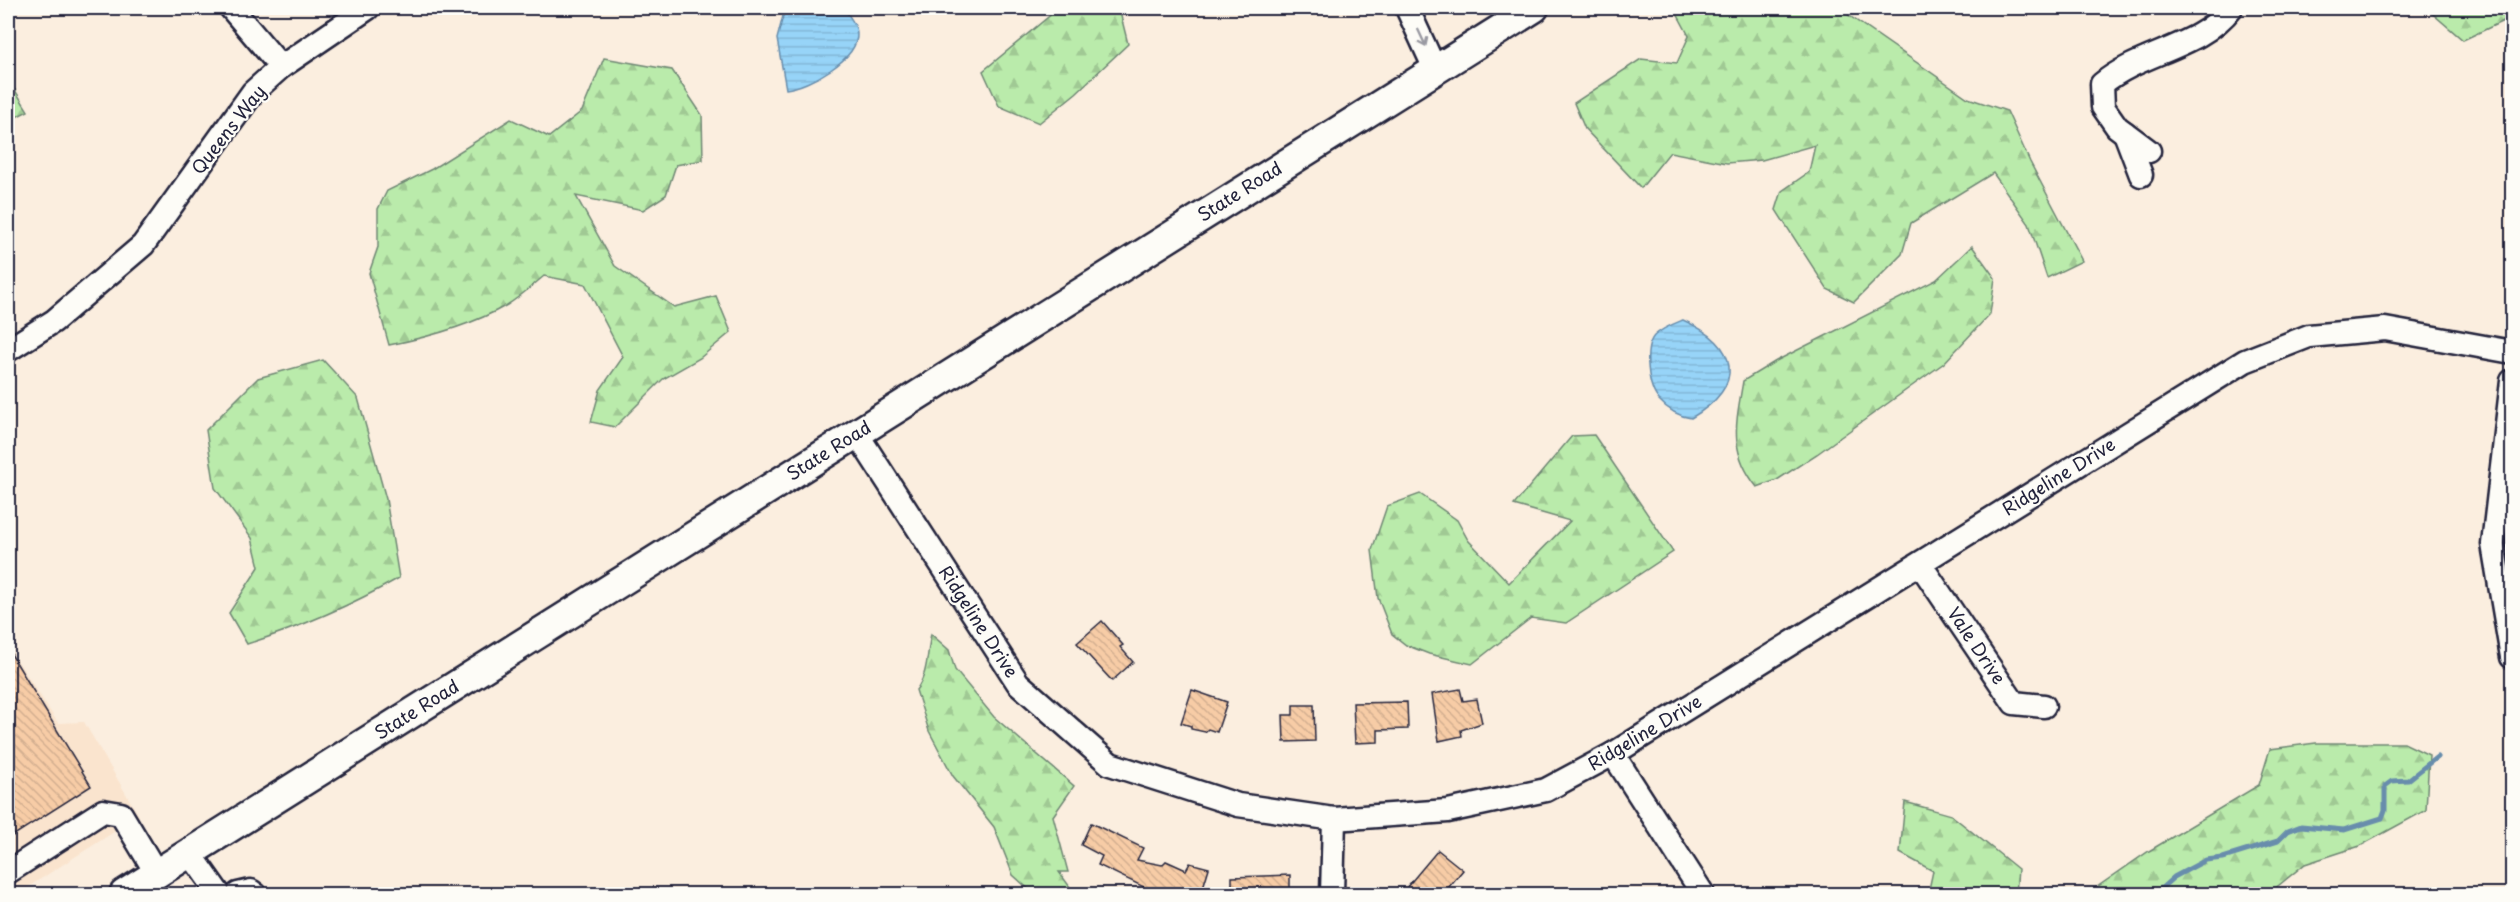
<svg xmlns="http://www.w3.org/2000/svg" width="2520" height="902" font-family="'Playpen Sans',sans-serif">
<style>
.built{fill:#fae4ce}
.forest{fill:url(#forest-firs);stroke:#6e8673;stroke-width:1.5}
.water{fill:url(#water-rules);stroke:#688dac;stroke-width:1.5}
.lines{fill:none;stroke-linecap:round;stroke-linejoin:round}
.stream{stroke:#688dac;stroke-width:5}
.building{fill:url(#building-back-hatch);stroke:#22223b;stroke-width:1.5}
.minor-casing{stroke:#22223b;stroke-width:27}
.major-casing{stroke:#22223b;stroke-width:33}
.minor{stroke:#fdfcf7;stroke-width:22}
.major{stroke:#fdfcf7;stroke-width:28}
.oneway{stroke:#9a9aa2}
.labels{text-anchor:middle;stroke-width:4.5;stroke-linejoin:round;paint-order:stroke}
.street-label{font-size:18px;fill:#22223b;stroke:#fdfcf7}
</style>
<defs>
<pattern id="forest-firs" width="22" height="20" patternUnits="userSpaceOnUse" patternTransform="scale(1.5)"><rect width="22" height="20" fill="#baebab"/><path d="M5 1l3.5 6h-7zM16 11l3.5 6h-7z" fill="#a0c994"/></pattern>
<pattern id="water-rules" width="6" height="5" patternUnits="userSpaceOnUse" patternTransform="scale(1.5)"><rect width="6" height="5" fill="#97d4f8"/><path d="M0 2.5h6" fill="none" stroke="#82b6d6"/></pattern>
<pattern id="building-back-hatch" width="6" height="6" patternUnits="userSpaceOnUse" patternTransform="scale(1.5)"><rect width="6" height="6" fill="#f7cca6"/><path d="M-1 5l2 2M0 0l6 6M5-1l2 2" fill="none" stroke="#d3af90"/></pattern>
</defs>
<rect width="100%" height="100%" fill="#fbeedf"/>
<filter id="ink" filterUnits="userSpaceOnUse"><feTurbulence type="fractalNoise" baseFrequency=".0167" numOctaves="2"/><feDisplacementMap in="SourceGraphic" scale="12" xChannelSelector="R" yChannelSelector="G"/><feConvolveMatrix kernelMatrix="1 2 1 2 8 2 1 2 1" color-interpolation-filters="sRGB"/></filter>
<g filter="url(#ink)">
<path class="built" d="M8,646L58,723L84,722L139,816L17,894H8Z"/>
<g class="forest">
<path d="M1059,8H1119L1128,44L1076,93L1039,123L999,106L983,71Z"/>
<path d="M1674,8H1838L1968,98L2007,111L2030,162L2082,261L2047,278L2029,224L1993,173L1911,223L1902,254L1854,302L1827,289L1776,210L1782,191L1809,172L1815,145L1762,160L1727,163L1670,152L1641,188L1585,129L1574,103L1641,59L1677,63L1689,36Z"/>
<path d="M2426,8H2512V17L2463,40Z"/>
<path d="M604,58L672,70L702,115L703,160L676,165L666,195L643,210L576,196L615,266L674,307L716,296L731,332L700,358L663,379L615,427L591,422L600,390L623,357L585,284L544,276C532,286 520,297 507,305C471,326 429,337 389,345L369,273L378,247V209L387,191L432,169L511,119L549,137L582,111Z"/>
<path d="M8,79L28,111L8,121Z"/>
<path d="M1972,246L1995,278L1990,314L1944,363L1817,454L1777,480L1757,487C1728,451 1736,423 1743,381L1776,361L1936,280Z"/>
<path d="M323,360L358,398L386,499L399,578C350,606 301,627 247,644L229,613L259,567L252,538L215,488L206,430L258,378Z"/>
<path d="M1594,435L1673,552L1566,623L1531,618L1472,664L1429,654L1406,645L1392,634L1378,598L1372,550L1387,506L1420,494L1457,520L1468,540L1509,583L1570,521L1514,505L1572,436Z"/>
<path d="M931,634L949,650L955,670L994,717L1074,786L1053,816L1068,872H1059L1075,894H1034L1013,875L994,827L953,776L929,731L916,690C928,675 927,653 931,634Z"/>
<path d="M2316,743H2404L2429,755L2426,810L2360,846L2305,864L2268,894H2087L2149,851L2259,785L2270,749Z"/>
<path d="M1905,802L1951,815L2018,869L2016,894H1928L1933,871L1900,853Z"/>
</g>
<g class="water">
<path d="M791,8H844C848,15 857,25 857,33C859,59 808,87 786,89L777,39L784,12Z"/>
<path d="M1683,320C1739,345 1747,385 1691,418C1678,416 1668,410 1659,400C1648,388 1643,349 1654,336C1662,328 1673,324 1683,320Z"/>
</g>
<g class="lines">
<path class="stream" d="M2155,894L2174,877L2206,860L2223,858L2278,841L2288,831L2301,826L2344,830L2382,818L2385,810V786L2392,781L2408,780L2437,757"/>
</g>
<g class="building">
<path d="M1102,621L1123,645L1120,647L1133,662L1112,681L1077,643Z"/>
<path d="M8,649L91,786L8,839Z"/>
<path d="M1460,689L1463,701L1477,699L1482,723L1461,730L1462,736L1439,741L1432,694Z"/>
<path d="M1192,690L1227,702L1217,732L1208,729L1205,732L1191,729V726L1181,723Z"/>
<path d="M1407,702L1408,729L1378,730V742L1355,743L1353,703Z"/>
<path d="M1293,705H1314L1315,741L1284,742L1283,715H1293Z"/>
<path d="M1091,823L1143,848L1137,860L1162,865L1166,861L1186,870L1190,863L1209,868L1201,894H1152L1142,892L1144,887L1098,865L1102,856L1081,845Z"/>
<path d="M1438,850L1463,870L1443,894H1401Z"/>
<path d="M1290,875V894H1232V877Z"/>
</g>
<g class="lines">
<defs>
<g id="minor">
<path d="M231,8L281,67"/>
<path d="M1407,8L1435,69"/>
<path d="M2125,133L2141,175"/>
<path d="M2149,151L2117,127L2103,107L2102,84C2140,52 2201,48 2231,8"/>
<path d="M8,350L54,321L143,245L253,92L281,67L368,8"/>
<path d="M2512,381L2493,544L2512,657"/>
<path d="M857,434L1018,683L1110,764L1238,805L1334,819L1448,811L1546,790L1613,754L2245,361L2309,336L2385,329L2512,352"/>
<path d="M1920,564L2014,703L2044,706"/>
<path d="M1613,754L1703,894"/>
<path d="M190,853L219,894"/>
<path d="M8,872L103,811L121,814L157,874"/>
<path d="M238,894L251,891L255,894"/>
<path d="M1332,894L1334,819"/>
</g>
<path id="major" d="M124,894L1534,8"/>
</defs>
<use href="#minor" class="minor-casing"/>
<use href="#major" class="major-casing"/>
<use href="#minor" class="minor"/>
<use href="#major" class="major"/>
</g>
<defs><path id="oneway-shaft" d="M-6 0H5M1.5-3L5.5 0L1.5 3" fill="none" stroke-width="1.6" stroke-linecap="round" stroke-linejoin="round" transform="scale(1.5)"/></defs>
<use class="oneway" href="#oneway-shaft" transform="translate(1422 38) rotate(65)"/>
</g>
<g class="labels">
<g class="street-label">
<text transform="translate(229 130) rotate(-52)" y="6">Queens Way</text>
<text transform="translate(1240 192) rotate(-32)" y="6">State Road</text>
<text transform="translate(829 451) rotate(-32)" y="6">State Road</text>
<text transform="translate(2059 477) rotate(-32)" y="6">Ridgeline Drive</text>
<text transform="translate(978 622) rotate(57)" y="6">Ridgeline Drive</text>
<text transform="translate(1976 646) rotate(56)" y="6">Vale Drive</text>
<text transform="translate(417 710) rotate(-32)" y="6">State Road</text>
<text transform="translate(1645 733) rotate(-31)" y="6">Ridgeline Drive</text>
</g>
</g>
<rect width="2520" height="902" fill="none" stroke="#fdfcf7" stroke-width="30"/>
<rect x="15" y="15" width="2490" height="872" fill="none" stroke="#22223b" stroke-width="2" filter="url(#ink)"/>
</svg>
